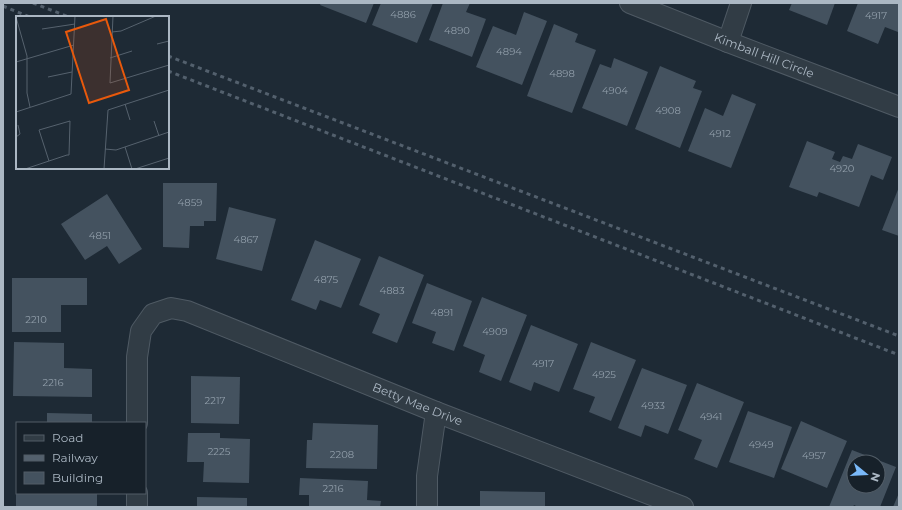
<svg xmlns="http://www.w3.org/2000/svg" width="902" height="510" font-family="Montserrat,sans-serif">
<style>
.building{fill:#44525f;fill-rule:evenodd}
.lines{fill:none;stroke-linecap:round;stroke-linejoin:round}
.street-casing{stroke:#4f5a64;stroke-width:22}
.street{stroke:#313c45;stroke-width:20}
.rail{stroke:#53606d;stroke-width:3;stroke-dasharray:4 4;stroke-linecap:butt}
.labels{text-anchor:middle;stroke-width:3.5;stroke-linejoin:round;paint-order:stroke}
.number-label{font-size:10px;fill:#919eaa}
.street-label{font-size:12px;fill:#abb7c3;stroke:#17212a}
.inset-road{fill:none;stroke:#56626e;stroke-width:1}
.view{fill:#e8590c;fill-opacity:0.15;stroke:#e8590c;stroke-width:2}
.inset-edge{fill:none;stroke:#abb7c3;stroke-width:2}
</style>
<rect width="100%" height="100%" fill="#1e2a35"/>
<g class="building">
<path d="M321,3H374L366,23L320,5Z"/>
<path d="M381,3H433L417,43L372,25Z"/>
<path d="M443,3H470L466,12L486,19L472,57L429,40Z"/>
<path d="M792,3H835L827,25L789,10Z"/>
<path d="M858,3H899V30L898,32L885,27L878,44L847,31Z"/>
<path d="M524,12L547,21L522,85L476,67L493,26L516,35Z"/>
<path d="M554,24L578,34L575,42L596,50L572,113L527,96Z"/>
<path d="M614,58L648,72L627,126L582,108L600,64L611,68Z"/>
<path d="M660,66L696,81L693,88L702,91L680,148L635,129Z"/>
<path d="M732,94L756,104L731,168L688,151L705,108L723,116Z"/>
<path d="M807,141L835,152L832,159L840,162L843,156L852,159L858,144L892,157L883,180L871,175L859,207L819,192L817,197L789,187Z"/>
<path d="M163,183H217L216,221H204V226H190L189,248L163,247Z"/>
<path d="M899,187V236L882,230Z"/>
<path d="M107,194L142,249L119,264L107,246L85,260L61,224Z"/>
<path d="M229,207L276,219L262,271L216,259Z"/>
<path d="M315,240L361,259L341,308L320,300L316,310L291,300Z"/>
<path d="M379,256L424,275L397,343L372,333L380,314L359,305Z"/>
<path d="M12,278H87V305H61V332H12Z"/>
<path d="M427,283L472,301L454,351L432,343L436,332L412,323Z"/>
<path d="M482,297L527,315L501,381L479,372L485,355L463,346Z"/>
<path d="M531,325L578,344L559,392L534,382L531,391L509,382Z"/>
<path d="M14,342L64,343V368L92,369V397L13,396Z"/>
<path d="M591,342L636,360L611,421L589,412L595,397L573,389Z"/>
<path d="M642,368L687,385L668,434L645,425L641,437L618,428Z"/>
<path d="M191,376L240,377L239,424L191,423Z"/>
<path d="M697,383L744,402L717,468L694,459L702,440L678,430Z"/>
<path d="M748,411L792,427L774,478L729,462Z"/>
<path d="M47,413L92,414V423H47Z"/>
<path d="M801,421L847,441L827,488L781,469Z"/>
<path d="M313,423L378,425L377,469L306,468L307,440H312Z"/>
<path d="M188,433H220V438L250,439L249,483L203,482L204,462H187Z"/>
<path d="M852,450L896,467L880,507H858L854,505L853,507H829ZM854,462H878V486H854Z"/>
<path d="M300,478L368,481L367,500L381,501L380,507H309V495H299Z"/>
<path d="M480,491L545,492V507H480Z"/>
<rect x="16" y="493" width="81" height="14"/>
<path d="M899,493V507H893Z"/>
<path d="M197,497L247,498V507H197Z"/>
</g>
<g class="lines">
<defs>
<g id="street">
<path id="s1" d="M630,3L728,42L899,107"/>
<path d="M728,42L741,3"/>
<path id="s2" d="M137,423V357L141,331L153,314L171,308L187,311L436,412L683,507"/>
<path d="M137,493V507"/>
<path d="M427,507V476L436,412"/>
</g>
</defs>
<use href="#street" class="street-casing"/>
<use href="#street" class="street"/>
<g class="rail">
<path d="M33,3L69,17"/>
<path d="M3,6L30,17"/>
<path d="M168,56L899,336"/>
<path d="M168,71L899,355"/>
</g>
</g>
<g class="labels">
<g class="number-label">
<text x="403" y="18">4886</text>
<text x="876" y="19">4917</text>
<text x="457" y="34">4890</text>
<text x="509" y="55">4894</text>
<text x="562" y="77">4898</text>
<text x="615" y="94">4904</text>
<text x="668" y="114">4908</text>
<text x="720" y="137">4912</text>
<text x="842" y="172">4920</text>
<text x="190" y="206">4859</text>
<text x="100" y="239">4851</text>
<text x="246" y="243">4867</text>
<text x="326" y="283">4875</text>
<text x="392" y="294">4883</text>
<text x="442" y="316">4891</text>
<text x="36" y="323">2210</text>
<text x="495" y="335">4909</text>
<text x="543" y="367">4917</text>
<text x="604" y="378">4925</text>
<text x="53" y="386">2216</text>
<text x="215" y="404">2217</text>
<text x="653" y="409">4933</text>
<text x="711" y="420">4941</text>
<text x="761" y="448">4949</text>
<text x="219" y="455">2225</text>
<text x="342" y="458">2208</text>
<text x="814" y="459">4957</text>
<text x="333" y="492">2216</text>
</g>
<g class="street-label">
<text dy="4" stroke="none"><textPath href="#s1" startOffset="144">Kimball Hill Circle</textPath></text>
<text dy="4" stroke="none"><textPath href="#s2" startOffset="397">Betty Mae Drive</textPath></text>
</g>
</g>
<g transform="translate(16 16)">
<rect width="153" height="153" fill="#1e2a35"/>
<path class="inset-road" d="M97,0L94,67L153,49M0,1L11,40V77L14,91M26,13L59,8M96,16L105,15L140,0M141,28L153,25M94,42L116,35M0,46L58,29M32,61L56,56M109,88L114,104M0,96L55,78L59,0M138,105L143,120M0,121L4,118L2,109M109,131L116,153M89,133L100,134L153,116M9,153L51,139H53L54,105L23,114L33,145M88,153L92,94L153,74M119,153L153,142"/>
<path class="view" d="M90,3L113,74L73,87L50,16Z"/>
<rect width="153" height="153" class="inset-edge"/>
</g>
<rect width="902" height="510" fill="none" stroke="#abb7c3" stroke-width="8"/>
<rect x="16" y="422" width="130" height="72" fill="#17212a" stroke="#525d67"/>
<rect x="24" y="435" width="20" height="6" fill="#313c45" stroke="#525d67"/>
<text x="52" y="442" font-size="12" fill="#abb7c3">Road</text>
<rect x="24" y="455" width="20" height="6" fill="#53606d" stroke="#525d67"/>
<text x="52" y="462" font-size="12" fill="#abb7c3">Railway</text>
<rect x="24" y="472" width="20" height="12" fill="#44525f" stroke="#525d67"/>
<text x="52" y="482" font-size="12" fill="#abb7c3">Building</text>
<g transform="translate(866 474) rotate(108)"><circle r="19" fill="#17212a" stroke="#525d67"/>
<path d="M0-3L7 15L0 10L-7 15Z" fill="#7ab9f9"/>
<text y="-6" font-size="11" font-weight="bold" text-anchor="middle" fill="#abb7c3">N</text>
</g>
</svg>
